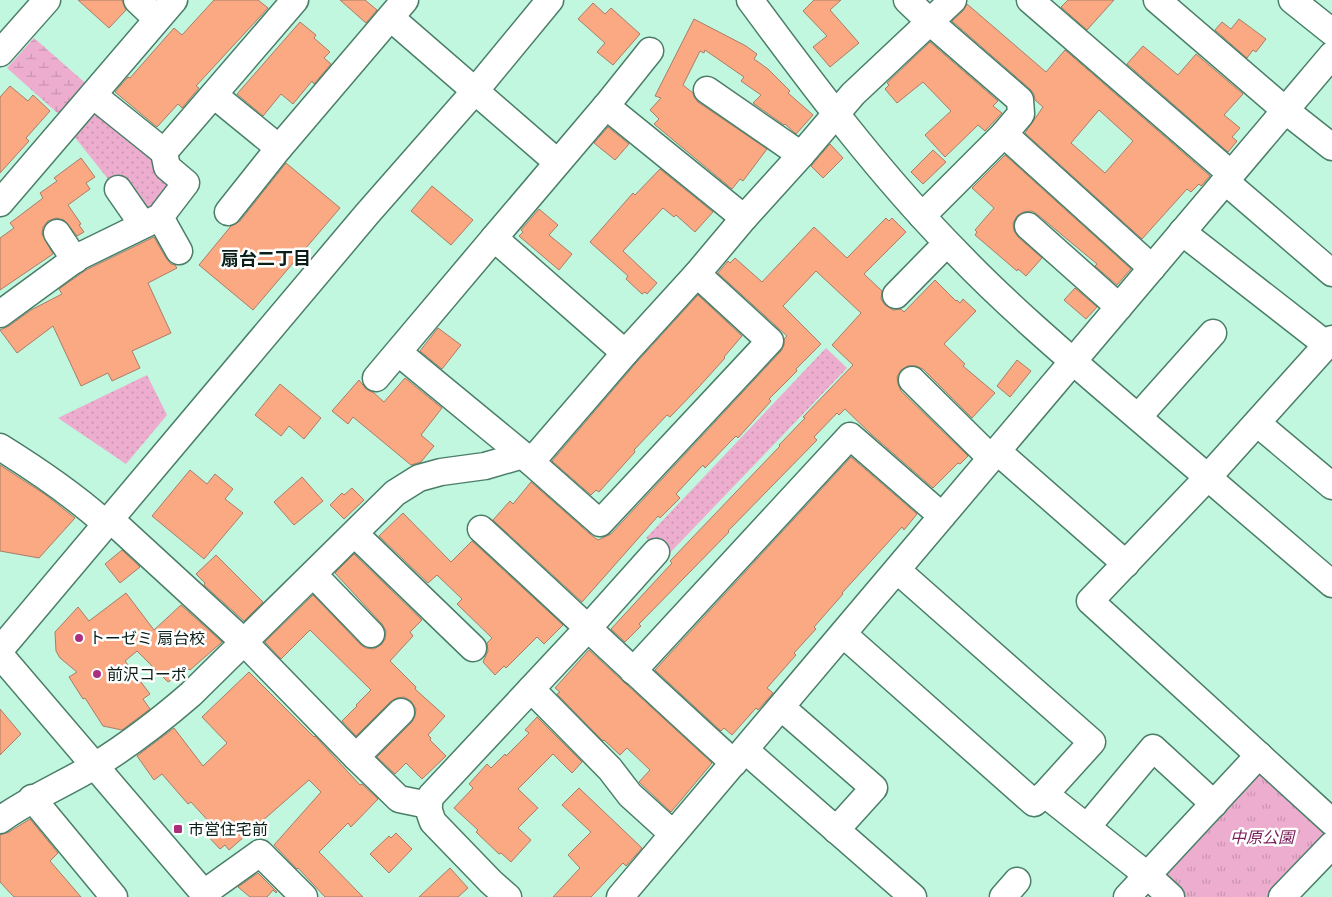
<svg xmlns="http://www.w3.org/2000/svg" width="1332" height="897" font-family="'Noto Serif','Noto Sans JP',serif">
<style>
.grass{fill:url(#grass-dots)}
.wetland{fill:url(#wetland-marsh)}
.park{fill:url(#park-tufts)}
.building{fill:#faa983;stroke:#aa7c67;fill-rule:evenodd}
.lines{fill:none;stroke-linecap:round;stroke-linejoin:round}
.minor-casing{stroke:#4b7e69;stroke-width:29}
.minor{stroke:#fff;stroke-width:26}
.poi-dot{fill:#ac2f7f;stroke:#fff;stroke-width:2}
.labels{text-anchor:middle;stroke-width:5;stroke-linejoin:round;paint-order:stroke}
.poi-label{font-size:16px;fill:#091f17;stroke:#fff;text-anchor:start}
.park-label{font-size:16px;font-style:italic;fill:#7c215b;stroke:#fff}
.neighbourhood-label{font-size:18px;font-weight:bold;fill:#091f17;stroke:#fff}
</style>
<defs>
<pattern id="grass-dots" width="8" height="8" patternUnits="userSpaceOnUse" patternTransform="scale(1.25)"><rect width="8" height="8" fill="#edadcf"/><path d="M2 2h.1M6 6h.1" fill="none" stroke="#ca94b1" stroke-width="1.8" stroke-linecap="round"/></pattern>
<pattern id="wetland-marsh" width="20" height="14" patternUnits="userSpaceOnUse" patternTransform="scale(1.25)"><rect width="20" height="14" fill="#edadcf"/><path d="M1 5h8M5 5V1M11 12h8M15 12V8" fill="none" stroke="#ca94b1"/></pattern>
<pattern id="park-tufts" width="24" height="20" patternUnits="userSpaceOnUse" patternTransform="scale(1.25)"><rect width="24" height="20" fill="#edadcf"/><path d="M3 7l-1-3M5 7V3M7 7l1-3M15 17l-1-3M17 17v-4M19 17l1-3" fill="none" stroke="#ca94b1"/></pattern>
</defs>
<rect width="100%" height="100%" fill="#c0f7de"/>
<g class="grass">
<path d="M96,108L157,155L178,183L149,216L123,176L112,184L73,135Z"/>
<path d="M826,348L847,368L666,557L646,538Z"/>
<path d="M147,375L167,415L126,464L58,418Z"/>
</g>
<path class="wetland" d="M34,38L90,87L63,118L7,68Z"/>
<path class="park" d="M1259,768L1332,831L1273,897H1180L1155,875Z"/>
<g class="building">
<path d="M78,0H122L126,10L109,28Z"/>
<path d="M214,0H258L268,8L196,86L199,88L182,108L178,104L157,127L115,92L128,77L130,78L174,28L182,35Z"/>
<path d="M340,0H365L377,10L366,23Z"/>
<path d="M814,0H841L830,10L859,43L830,67L813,47L827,36L803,11Z"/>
<path d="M1068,0H1114L1087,30L1061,7Z"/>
<path d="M593,3L605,14L611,8L640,34L613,65L597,52L605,43L578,19Z"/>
<path d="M967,4L1046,72L1065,50L1210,176L1201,186L1199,184L1191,192L1187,189L1142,239L1025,133L1043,107L1035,100L1034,94L1030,89L952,21L963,11ZM1099,110L1133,141L1105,173L1071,143Z"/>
<path d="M694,19L746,46L757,54L754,59L768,69L790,91L788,93L813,115L796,134L785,124L784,125L753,103L761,95L741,81L744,77L705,50L704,53L700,51L683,85L693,93L694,97L698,102L767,149L743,181L740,179L732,189L654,124L659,119L650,110L661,98L655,96Z"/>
<path d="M1239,19L1266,39L1256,52L1253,50L1247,58L1215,30L1222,22L1231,29Z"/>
<path d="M300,22L316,35L314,38L330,52L324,58L331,64L314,84L312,81L293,104L281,94L263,116L237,94Z"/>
<path d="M930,42L998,101L993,106L1002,113L985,131L978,125L945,157L925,135L951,111L923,82L897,103L885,89L889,85L887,83Z"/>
<path d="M1143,46L1178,75L1196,54L1243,94L1224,115L1240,128L1232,137L1237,141L1228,152L1127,64Z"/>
<path d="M10,86L28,101L33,95L50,111L26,138L29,141L0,173V97Z"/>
<path d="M608,127L629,144L615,160L594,143Z"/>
<path d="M830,144L843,158L823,178L811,166Z"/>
<path d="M933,150L946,162L923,184L911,172Z"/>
<path d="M1005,155L1131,269L1117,285L1095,266L1097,264L1038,215L1032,211L1023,212L1017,216L1013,223L1014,231L1018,237L1042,258L1026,276L1018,269L1017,271L975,235L977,232L975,230L994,208L972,188Z"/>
<path d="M81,158L95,177L86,183L90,189L68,205L81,224L79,225L84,232L77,236L64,220L56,218L48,221L43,227L42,234L53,254L0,290V238L14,228L10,223L43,198L40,193L57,181L54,178Z"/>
<path d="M286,163L340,208L253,310L199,265L231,226L240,221Z"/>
<path d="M660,169L713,212L695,232L676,215L674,217L663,208L623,251L657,283L647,294L645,292L642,294L626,279L628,276L590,242L633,193L635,195Z"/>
<path d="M432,186L473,220L451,245L411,211Z"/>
<path d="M539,209L558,225L549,235L572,254L559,270L519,236L523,232L521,230Z"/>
<path d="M886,218L889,221L892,218L906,232L864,274L882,291L881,299L885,305L893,310L901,309L904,312L935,280L956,301L957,300L960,303L963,299L976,311L944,344L965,364L963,366L995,393L972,418L923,369L916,366H908L901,370L897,377L898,384L901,391L968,456L960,464L958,463L933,488L871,434L845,409L839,415L837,413L814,437L817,440L728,531L729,532L639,624L641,626L625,642L611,629L672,563L670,561L780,446L779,445L805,418L803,417L853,365L832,345L861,313L816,271L783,306L821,344L796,369L797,371L769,399L771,401L738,438L736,436L729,443L705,468L703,465L676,494L680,498L660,518L658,516L582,602L493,520L510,501L513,504L531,482L590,534L598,540L611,534L781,351L784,345V339L787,336L718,273L728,261L730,263L735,258L762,282L814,227L847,258Z"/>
<path d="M154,237L166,258L171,264L175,265L177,268L148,283L171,333L132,351L140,368L112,381L108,373L81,386L53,326L17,353L0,330L9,326L31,310L62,294L59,289L86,270Z"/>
<path d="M1075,288L1097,307L1086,319L1064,300Z"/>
<path d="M698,295L742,336L724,357L725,358L697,389L670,417L667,415L634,450L635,452L599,492L596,490L591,495L552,461L636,363Z"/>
<path d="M438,328L461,345L442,369L420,351Z"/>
<path d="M1017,360L1031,371L1010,397L997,386Z"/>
<path d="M405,378L442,408L421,435L434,446L421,462L411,465L353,417L348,424L332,411L359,380L366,389L374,393L384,402Z"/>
<path d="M280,384L321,418L304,439L289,426L281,436L255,415Z"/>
<path d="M851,457L917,514L904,530L902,527L842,593L843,594L814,627L816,629L794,653L796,655L767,688L773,693L758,710L756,708L732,735L724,728L721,731L655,670Z"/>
<path d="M0,465L46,495L75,518L39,558L0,551Z"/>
<path d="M190,470L207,484L215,474L233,489L225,499L243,513L204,559L152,516Z"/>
<path d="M302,477L323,501L294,525L274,502Z"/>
<path d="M352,488L364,500L344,519L330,505L342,493L344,495Z"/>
<path d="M403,513L451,562L472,541L563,625L544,644L537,637L506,668L504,666L495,675L483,662L488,651L487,643L492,638L457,604L462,599L437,575L428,583L379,536Z"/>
<path d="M122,550L140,567L120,583L105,564Z"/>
<path d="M354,554L422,620L410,632L413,636L390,661L416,687L415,689L445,716L428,735L431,738L430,740L446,756L422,779L406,763L395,774L377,757L412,722L415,716L416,709L411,701L404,697L397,698L391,701L356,736L342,721L357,706L356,705L371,690L310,630L281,659L265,642L313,595L361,645L366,648L374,649L382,644L385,639L386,631L382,624L335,573Z"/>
<path d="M216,555L263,602L244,621L204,585L205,583L196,574Z"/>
<path d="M126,593L154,630L181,605L222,642L190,670L189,669L168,682L137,651L125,661L150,694L143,699L150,709L122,730L103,726L85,698L83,699L69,677L77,672L60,658L56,651L55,632L78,607L89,621Z"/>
<path d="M589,650L712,763L671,812L639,782L650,770L627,748L620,755L604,740L603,741L557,694L560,692L555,688Z"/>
<path d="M249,672L314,737L315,736L360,785L362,784L378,799L351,827L348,823L319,852L363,897H325L298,868L297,869L274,845L321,792L309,780L229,850L225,845L220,849L204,832L212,825L191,802L188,804L162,774L154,780L137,756L174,728L203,766L227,743L202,717Z"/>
<path d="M0,709L21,734L0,755Z"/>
<path d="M537,717L582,762L572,773L553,754L518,789L538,808L518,828L531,840L511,862L501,853L499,854L476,832L478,830L454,808L473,788L469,784L487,764L491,768L505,754L506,756L529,733L525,730Z"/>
<path d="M579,788L642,848L626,866L623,863L591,897H553L580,868L568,855L591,832L562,805Z"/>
<path d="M30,819L58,853L50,861L81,897H14L0,882V835L9,832Z"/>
<path d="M396,833L412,849L389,873L370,854L389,836L391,838Z"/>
<path d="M450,868L468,888L458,897H419Z"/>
<path d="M258,873L277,892L276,893L273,890L267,897H250L238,887Z"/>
</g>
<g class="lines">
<defs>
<g id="minor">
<path d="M137,0L157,19"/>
<path d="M750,0C815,88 881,176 958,254C1011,309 1069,358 1127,408C1195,467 1264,525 1332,584"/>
<path d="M907,0L930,22L1020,100L1021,114L1004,134L922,216"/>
<path d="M1030,0L1231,174"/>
<path d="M1157,0L1285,110L1332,147"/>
<path d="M1292,0L1332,32"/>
<path d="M391,18L557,162"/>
<path d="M0,53L47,0"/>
<path d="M707,90L801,155"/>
<path d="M93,95L164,152L295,0"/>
<path d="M214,95L279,148"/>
<path d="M606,106L744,218"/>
<path d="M1004,134L1152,268"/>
<path d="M1225,181L1332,273"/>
<path d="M118,189L143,225"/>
<path d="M0,203L174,0"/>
<path d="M228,212L279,148L405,0"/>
<path d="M160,217L179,251"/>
<path d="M1028,226L1119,307"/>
<path d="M1182,232L1327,345"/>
<path d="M57,233L75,260"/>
<path d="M896,295L947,243"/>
<path d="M0,314L78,257L160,217L186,183L167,167L164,152"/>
<path d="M1332,339L1208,477L1090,601L1332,822"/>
<path d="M399,353L523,455L600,523L770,341L697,274"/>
<path d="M625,353L494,238L606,106L650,51"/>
<path d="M376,378L494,238"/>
<path d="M912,380L991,458"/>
<path d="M1138,417L1213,333"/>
<path d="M1257,423L1332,486"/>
<path d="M0,447C37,470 74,495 106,524"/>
<path d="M997,451L1126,564"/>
<path d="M531,462L625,353L697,274L744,218L801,155L853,94L953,0"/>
<path d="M110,519L244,642L356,757L399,799L428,805"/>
<path d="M481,529C566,607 649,686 734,763"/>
<path d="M355,534L473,648"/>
<path d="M897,570L1092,742L1045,794"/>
<path d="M314,575L371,634"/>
<path d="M843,634L1034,803L1045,794L1147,875L1171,897"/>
<path d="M0,650L367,214L475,91L550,0"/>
<path d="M0,655L207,897"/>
<path d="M633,671L850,436L942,516"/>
<path d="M531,689L610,769L630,795L673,834"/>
<path d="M781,707L874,788L836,830"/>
<path d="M745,750L913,897"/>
<path d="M356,757L401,712"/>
<path d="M32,798L114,897"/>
<path d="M0,820C30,798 65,784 96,765C130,744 161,720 191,694L395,493L419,478L441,472L485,466L523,455"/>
<path d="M1087,827L1153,748L1214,804"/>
<path d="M204,893L260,853L304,897"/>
<path d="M508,897L491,882L433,822C429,812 427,807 431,796L588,628L656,552"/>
<path d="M620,897L1332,55"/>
<path d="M1003,897L1017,881"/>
<path d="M1127,897L1259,755"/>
<path d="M1282,897L1332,845"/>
</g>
</defs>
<use href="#minor" class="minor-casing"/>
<use href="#minor" class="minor"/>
</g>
<g class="poi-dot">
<circle cx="79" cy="638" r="5"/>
<circle cx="97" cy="674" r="5"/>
<rect x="173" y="824" width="10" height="10" rx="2.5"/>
</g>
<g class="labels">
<g class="poi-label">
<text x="89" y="644">トーゼミ 扇台校</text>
<text x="107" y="680">前沢コーポ</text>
<text x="188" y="835">市営住宅前</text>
</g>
<g class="park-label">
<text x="1262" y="843">中原公園</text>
</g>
<g class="neighbourhood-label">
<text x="266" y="265">扇台二丁目</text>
</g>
</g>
</svg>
